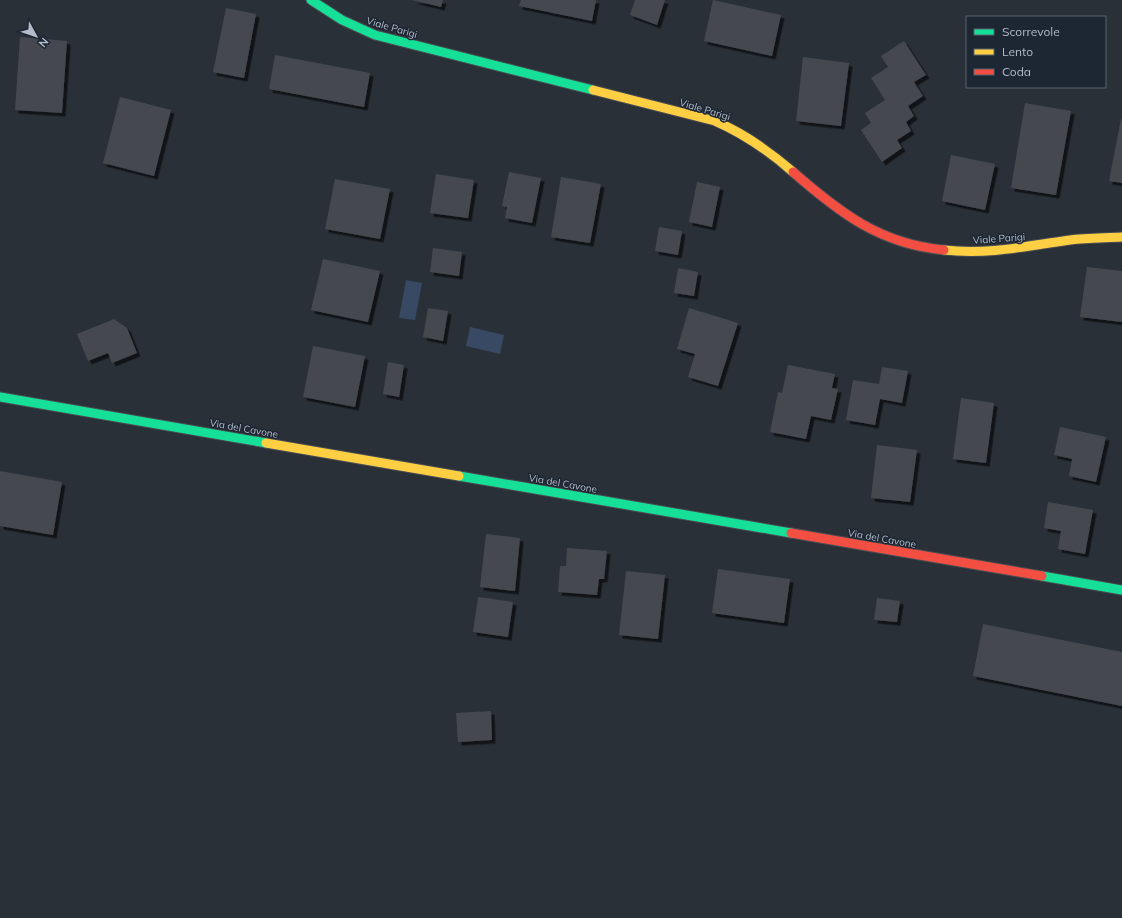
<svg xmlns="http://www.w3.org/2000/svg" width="1122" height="918" font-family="Mulish,sans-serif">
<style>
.water{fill:#384963}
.building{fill:#444950;filter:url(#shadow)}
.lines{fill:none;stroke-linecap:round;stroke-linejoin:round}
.fast-casing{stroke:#484c53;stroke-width:11}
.slow-casing{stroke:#484c53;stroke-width:11}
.jam-casing{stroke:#484c53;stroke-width:11}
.fast{stroke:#16e098;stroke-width:9}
.slow{stroke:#ffcf43;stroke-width:9}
.jam{stroke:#f24e42;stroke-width:9}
.labels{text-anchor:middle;stroke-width:3;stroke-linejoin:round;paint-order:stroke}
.street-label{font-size:10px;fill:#b4bcc9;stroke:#1d2633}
</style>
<defs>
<filter id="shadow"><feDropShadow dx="3.5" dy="3.5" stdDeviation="0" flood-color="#0009"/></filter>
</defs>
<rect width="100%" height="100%" fill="#2a3038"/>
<g class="water">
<path d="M406,280L422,283L415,320L399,318Z"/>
<path d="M470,327L504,335L500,354L466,346Z"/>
</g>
<g class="building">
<path d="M412,0H443L441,7Z"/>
<path d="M521,0H596L592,21L519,6Z"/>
<path d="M635,0H665L657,25L630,15Z"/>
<path d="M713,0L781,15L772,56L704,41Z"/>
<path d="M226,8L256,14L244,78L213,72Z"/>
<path d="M20,37L67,41L62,113L15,110Z"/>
<path d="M904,41L926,75L914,82L923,96L908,106L914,116L906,122L911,131L897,140L902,148L882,162L861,130L871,123L865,113L885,100L871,78L888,67L881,56Z"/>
<path d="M275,55L370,73L364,107L269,89Z"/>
<path d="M803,57L849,63L841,126L796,121Z"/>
<path d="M120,97L171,110L154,176L103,163Z"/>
<path d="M1025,103L1071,111L1056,195L1011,188Z"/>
<path d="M1121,119L1122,120V183L1109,181Z"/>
<path d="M951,155L995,164L985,210L942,201Z"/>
<path d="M509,172L541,178L532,223L505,218L507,207L502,206Z"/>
<path d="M436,174L474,180L468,218L430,213Z"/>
<path d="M561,177L601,184L590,243L551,237Z"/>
<path d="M335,179L390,189L380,239L325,229Z"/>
<path d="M697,182L720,187L712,227L689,222Z"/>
<path d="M659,227L682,231L678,255L655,251Z"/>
<path d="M433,248L462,252L459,276L430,272Z"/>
<path d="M323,259L380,271L368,322L311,310Z"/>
<path d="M1087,267L1122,271V322L1080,317Z"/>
<path d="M678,268L698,272L694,296L674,293Z"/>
<path d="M428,308L448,311L443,341L423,337Z"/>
<path d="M689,308L738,323L718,386L688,377L695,354L677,349Z"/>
<path d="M114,319L127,328L137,353L112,363L108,353L88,361L77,334Z"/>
<path d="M313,346L365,356L355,407L303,397Z"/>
<path d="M388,362L404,365L399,397L383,394Z"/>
<path d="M788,365L835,374L832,388L838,389L831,420L811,416L806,439L770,432L778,392L782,393Z"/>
<path d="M882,367L908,371L902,403L880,399L875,425L846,420L853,380L879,384Z"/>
<path d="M961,398L994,403L986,463L953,459Z"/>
<path d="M1060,427L1106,437L1096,482L1069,476L1072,459L1054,455Z"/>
<path d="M877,445L917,450L910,502L871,498Z"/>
<path d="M0,471L62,482L53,535L0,526Z"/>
<path d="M1048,502L1093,510L1085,554L1058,549L1061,531L1044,528Z"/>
<path d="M486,534L520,538L515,591L480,587Z"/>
<path d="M567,548L607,551L604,579H599L597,595L558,592L560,566H566Z"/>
<path d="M718,569L790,579L784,623L712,613Z"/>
<path d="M626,571L665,575L658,639L619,635Z"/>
<path d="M478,597L513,602L508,637L473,632Z"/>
<path d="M877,598L900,601L897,622L874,620Z"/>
<path d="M983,624L1122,652V706L973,676Z"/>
<path d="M491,711L492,740L458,742L456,713Z"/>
</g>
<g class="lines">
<defs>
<g id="fast">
<path d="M311,0L342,20L375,35L593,90"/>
<path d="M0,397L266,443"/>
<path d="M459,476L791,533"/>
<path d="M1042,576L1122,590"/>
</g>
<g id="slow">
<path d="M593,90L715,121C745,134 769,151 793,172"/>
<path d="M944,250C989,255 1026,246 1070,240C1087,238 1105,238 1122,237"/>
<path d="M266,443L459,476"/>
</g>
<g id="jam">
<path d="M793,172C840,213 880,244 944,250"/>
<path d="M791,533L1042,576"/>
</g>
</defs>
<use href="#fast" class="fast-casing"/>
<use href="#slow" class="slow-casing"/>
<use href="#jam" class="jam-casing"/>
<use href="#fast" class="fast"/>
<use href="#slow" class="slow"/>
<use href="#jam" class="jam"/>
</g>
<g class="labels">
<g class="street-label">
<text transform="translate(392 27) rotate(16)" y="4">Viale Parigi</text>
<text transform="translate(705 109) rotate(17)" y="4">Viale Parigi</text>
<text transform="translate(999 238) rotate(-4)" y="4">Viale Parigi</text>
<text transform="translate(244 428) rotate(10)" y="4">Via del Cavone</text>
<text transform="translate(563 483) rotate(10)" y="4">Via del Cavone</text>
<text transform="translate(882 538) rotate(10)" y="4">Via del Cavone</text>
</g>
</g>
<rect x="966" y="16" width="140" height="72" fill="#1d2633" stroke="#59626f"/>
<rect x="974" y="29" width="20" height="6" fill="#16e098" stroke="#59626f"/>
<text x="1002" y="36" font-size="12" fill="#b4bcc9">Scorrevole</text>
<rect x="974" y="49" width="20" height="6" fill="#ffcf43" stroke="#59626f"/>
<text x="1002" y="56" font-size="12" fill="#b4bcc9">Lento</text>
<rect x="974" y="69" width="20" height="6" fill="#f24e42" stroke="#59626f"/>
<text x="1002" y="76" font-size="12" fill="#b4bcc9">Coda</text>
<g transform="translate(36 36) rotate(130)" stroke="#1d2633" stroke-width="3" paint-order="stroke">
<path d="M0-3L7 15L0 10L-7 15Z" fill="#b4bcc9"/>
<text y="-6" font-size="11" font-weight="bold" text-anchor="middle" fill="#b4bcc9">N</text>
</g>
</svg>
